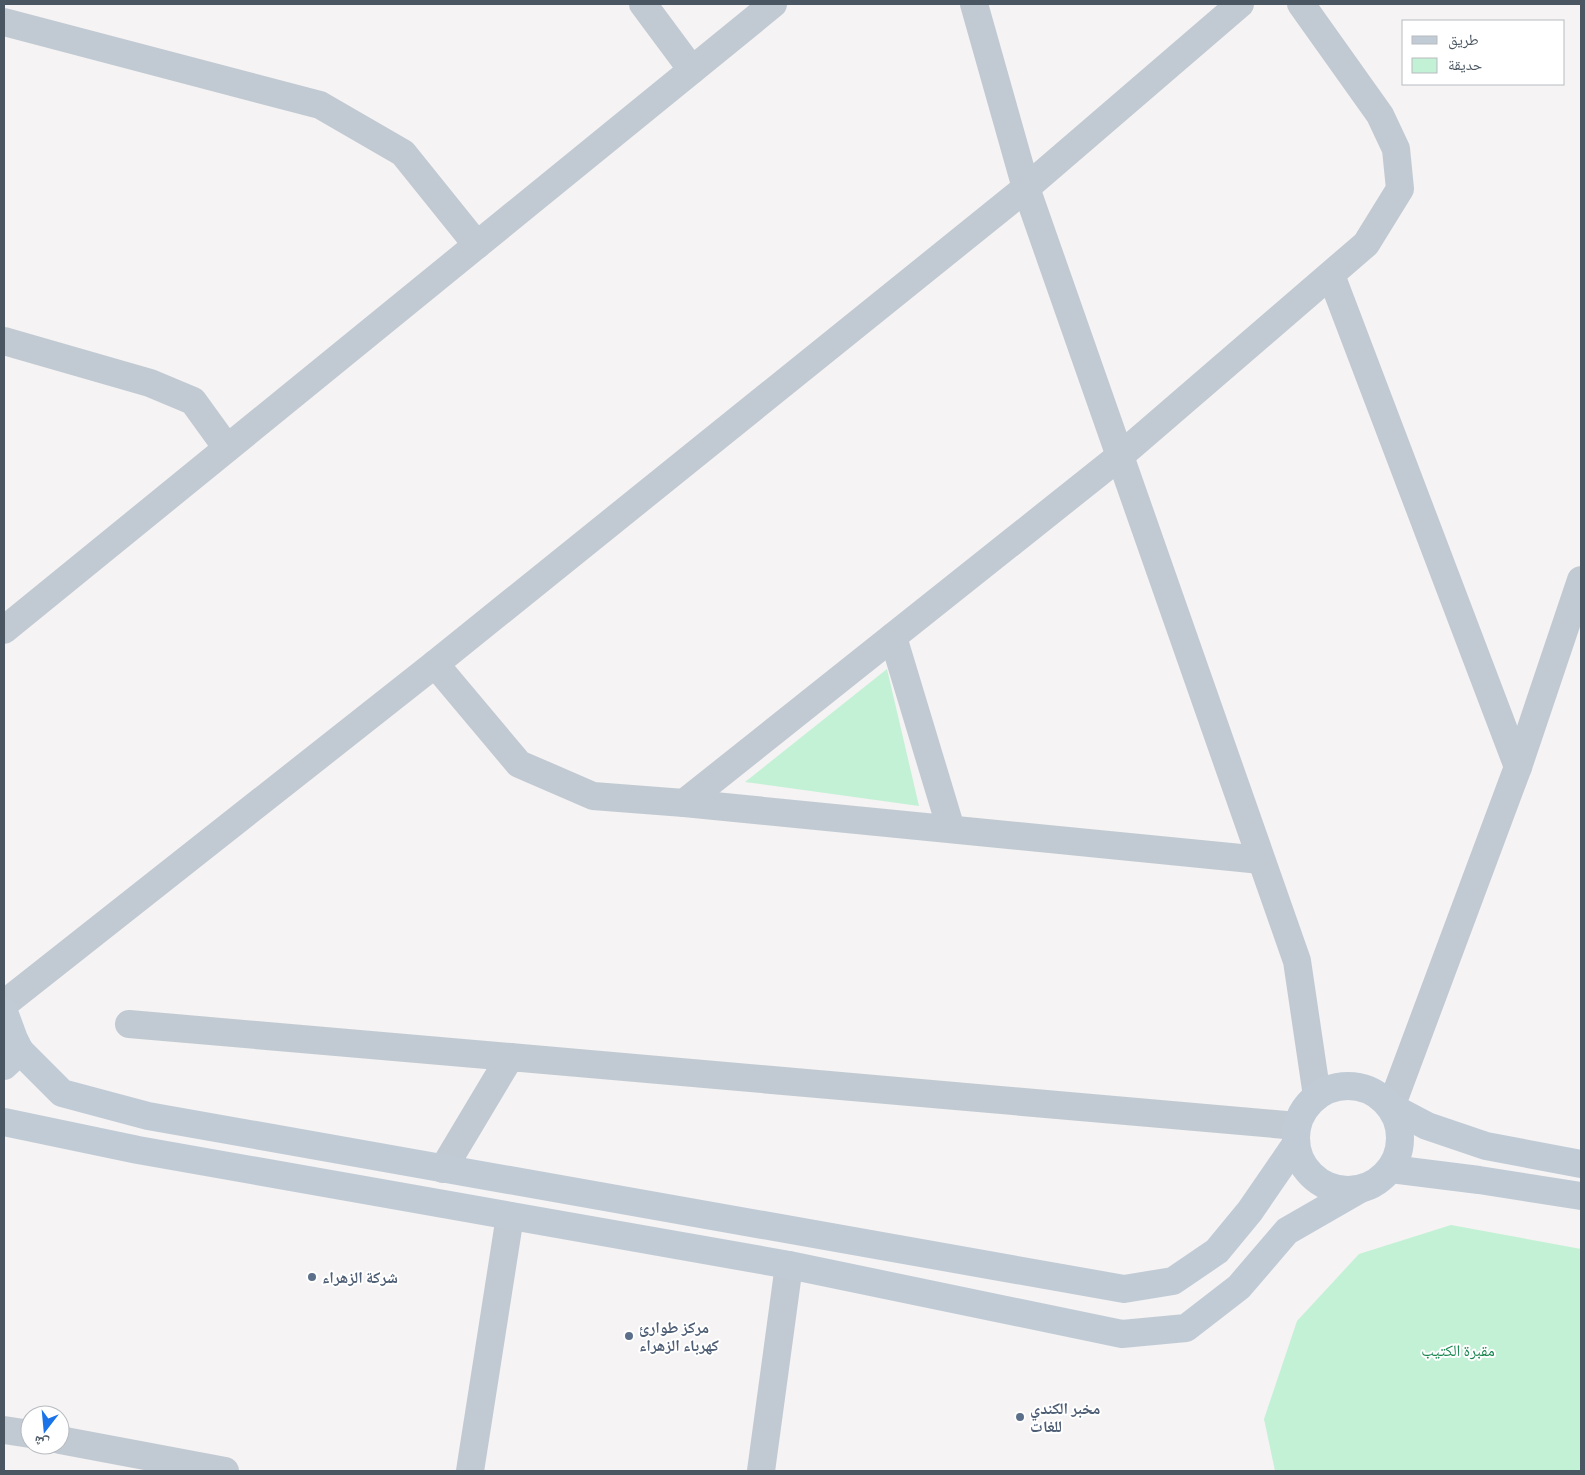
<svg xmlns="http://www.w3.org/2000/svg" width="1585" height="1475" font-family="Barlow,'Noto Naskh Arabic',sans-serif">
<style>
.green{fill:#c3f1d5}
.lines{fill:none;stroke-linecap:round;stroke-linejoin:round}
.street{stroke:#c1cad2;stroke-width:28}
.secondary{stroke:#c1cbd6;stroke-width:28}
.service-dot{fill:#5c6f8a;stroke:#fff;stroke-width:2}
.labels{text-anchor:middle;stroke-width:4;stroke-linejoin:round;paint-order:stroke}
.service-label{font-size:16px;font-weight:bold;fill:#4e5e75;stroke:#fff;text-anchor:start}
.park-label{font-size:16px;fill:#17864f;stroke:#fff}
</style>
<rect width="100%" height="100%" fill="#f5f3f3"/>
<g class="green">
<path d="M887,669L919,806L745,782Z"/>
<path d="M1451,1225L1581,1249V1471H1275L1264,1419L1297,1321L1359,1254Z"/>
</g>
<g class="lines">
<g class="street">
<path d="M643,4L692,70"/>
<path d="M974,4L1026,188L1297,961L1317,1096"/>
<path d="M4,22L320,105L403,153L477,245"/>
<path d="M1331,275L1518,767"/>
<path d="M4,341L150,383L193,401L227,448"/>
<path d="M4,630L773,4"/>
<path d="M893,637L951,829"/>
<path d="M435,664L519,764L593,796L684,803L1261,860"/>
<path d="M684,803L1120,456L1366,244L1400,189L1396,149L1380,115L1301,4"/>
<path d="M4,1004L435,664L1026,188L1240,4"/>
<path d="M129,1024L510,1057"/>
<path d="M1391,1107L1518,767L1581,580"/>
<path d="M443,1169L510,1057L1297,1126"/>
<path d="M4,1430L30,1434"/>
<path d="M60,1440L225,1471"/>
<path d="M470,1471L510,1216"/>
<path d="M761,1471L789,1265"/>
</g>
<g class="secondary">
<path d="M4,1012L14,1039L20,1051L4,1066"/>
<path d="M20,1051L62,1093L148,1116L1124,1289L1173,1281L1217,1251L1250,1211L1296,1144"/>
<circle cx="1348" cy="1138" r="52"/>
<path d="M1391,1107L1427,1126L1486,1146L1581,1164"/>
<path d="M4,1122L138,1150L789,1265L1122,1334L1186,1328L1239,1287L1287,1231L1360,1189"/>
<path d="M1391,1169L1479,1180L1581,1196"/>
</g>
</g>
<g class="service-dot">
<circle cx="312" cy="1277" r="5"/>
<circle cx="629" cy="1336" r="5"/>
<circle cx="1020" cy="1417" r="5"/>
</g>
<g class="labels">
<g class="service-label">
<text x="322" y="1283">شركة الزهراء</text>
<text x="639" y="1333">مركز طوارئ<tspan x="639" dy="18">كهرباء الزهراء</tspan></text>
<text x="1030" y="1414">مخبر الكندي<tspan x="1030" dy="18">للغات</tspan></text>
</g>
<g class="park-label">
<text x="1458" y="1356">مقبرة الكتيب</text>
</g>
</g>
<rect width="1585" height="1475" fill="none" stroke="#4a5661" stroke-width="10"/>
<rect x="1402" y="20" width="162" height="65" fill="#ffffff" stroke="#b7bbc0"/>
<rect x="1412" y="36" width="25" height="8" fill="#c1cbd6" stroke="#b7bbc0"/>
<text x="1448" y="45" font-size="15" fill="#4a5661">طريق</text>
<rect x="1412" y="58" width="25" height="15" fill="#c3f1d5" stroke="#b7bbc0"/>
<text x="1448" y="70" font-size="15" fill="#4a5661">حديقة</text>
<g transform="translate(45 1430) rotate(196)"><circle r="24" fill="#ffffff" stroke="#b7bbc0"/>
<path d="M0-4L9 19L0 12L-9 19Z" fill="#1a73e8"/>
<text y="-8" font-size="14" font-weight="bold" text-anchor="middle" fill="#4a5661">ش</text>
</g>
</svg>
